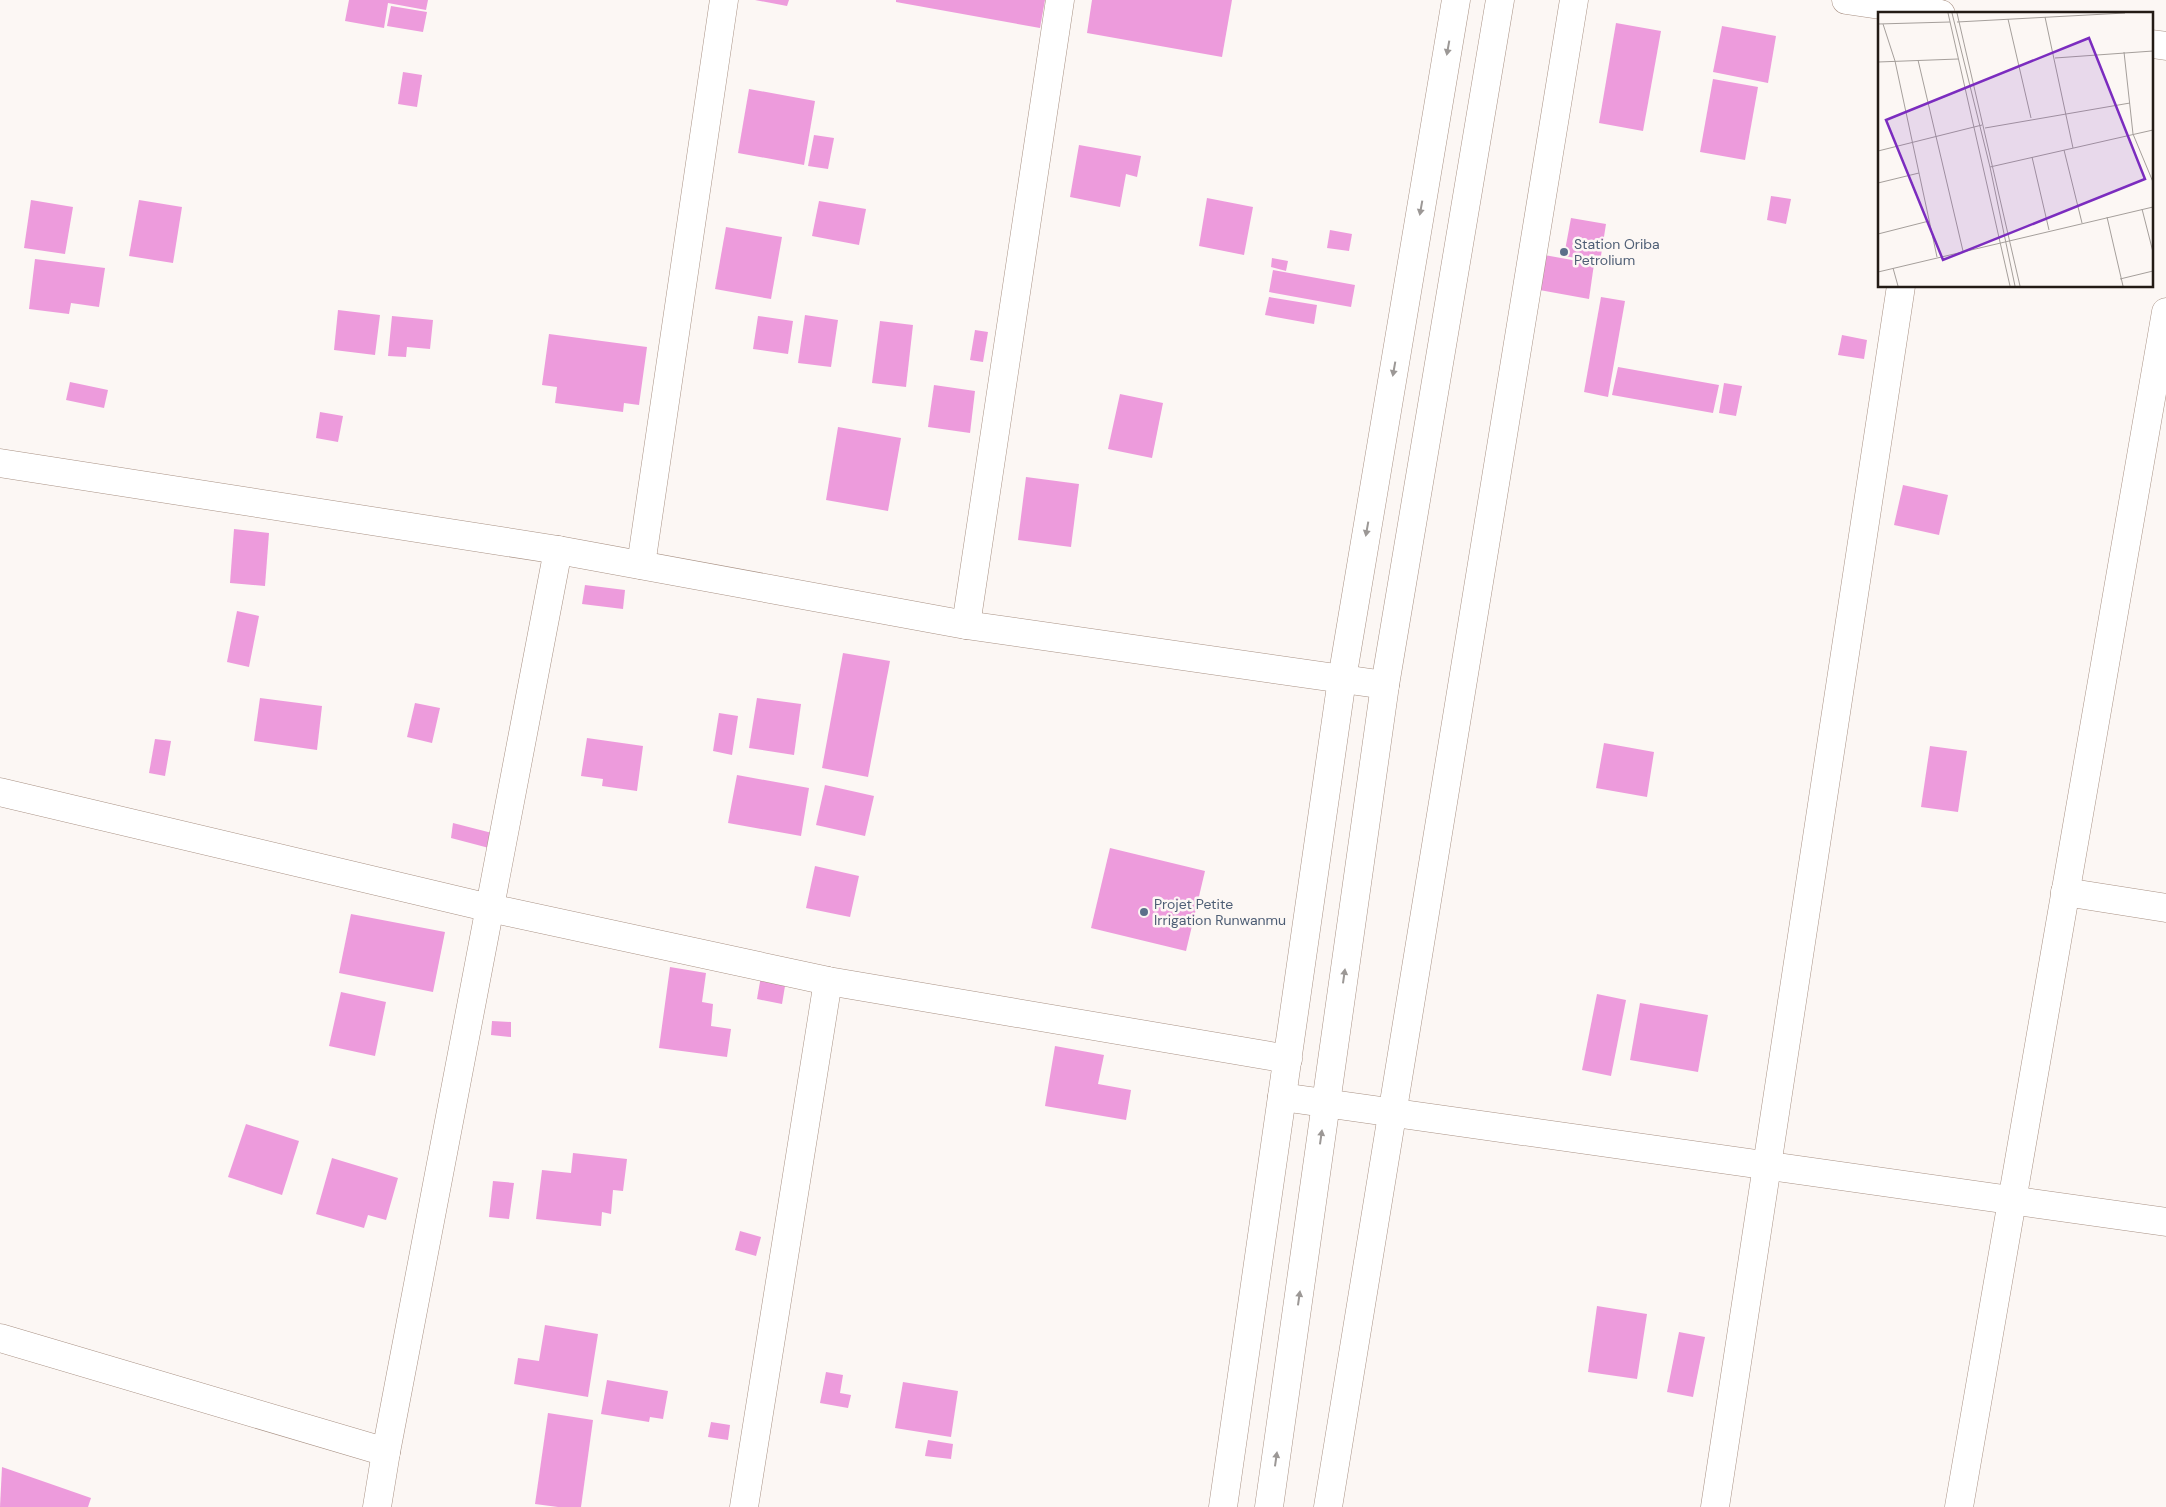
<svg xmlns="http://www.w3.org/2000/svg" width="2166" height="1507" font-family="'DM Sans',sans-serif">
<style>
.building{fill:#ed9bdc}
.lines{fill:none;stroke-linecap:round;stroke-linejoin:round}
.street-casing{stroke:#a99285;stroke-width:29}
.primary-casing{stroke:#a99285;stroke-width:29}
.street{stroke:#fff;stroke-width:28}
.primary{stroke:#fff;stroke-width:28}
.oneway{fill:#9c9896}
.service-dot{fill:#5c6f8a;stroke:#fcf7f4;stroke-width:2}
.labels{text-anchor:middle;stroke-width:5;stroke-linejoin:round;paint-order:stroke}
.service-label{font-size:14px;fill:#4e5e75;stroke:#fcf7f4;text-anchor:start}
.inset-road{fill:none;stroke:#a59f9b;stroke-width:1}
.view{fill:#7b2cbf;fill-opacity:0.15;stroke:#7b2cbf;stroke-width:2.5}
.inset-edge{fill:none;stroke:#231b15;stroke-width:2.5}
</style>
<rect width="100%" height="100%" fill="#fcf7f4"/>
<g class="building">
<path d="M349,0H428L426,10L388,3L384,28L345,21Z"/>
<path d="M755,0H789L787,6Z"/>
<path d="M896,0H1045L1040,28L896,2Z"/>
<path d="M1092,0H1232L1222,57L1087,33Z"/>
<path d="M391,6L427,12L423,32L387,26Z"/>
<path d="M1616,23L1661,31L1643,131L1599,123Z"/>
<path d="M1722,26L1776,36L1768,83L1713,72Z"/>
<path d="M403,72L422,75L417,107L398,104Z"/>
<path d="M1713,79L1758,87L1745,160L1700,152Z"/>
<path d="M749,89L815,101L804,165L738,153Z"/>
<path d="M814,135L834,138L828,169L808,166Z"/>
<path d="M1079,145L1141,156L1137,177L1126,174L1120,207L1070,197Z"/>
<path d="M1771,196L1791,199L1786,224L1767,220Z"/>
<path d="M1207,198L1253,207L1244,255L1199,246Z"/>
<path d="M31,200L73,207L65,254L24,248Z"/>
<path d="M139,200L182,207L173,263L129,256Z"/>
<path d="M819,201L866,209L859,245L812,236Z"/>
<path d="M1571,218L1606,224L1600,262L1564,256Z"/>
<path d="M726,227L782,237L771,299L715,289Z"/>
<path d="M1330,230L1352,234L1349,251L1327,248Z"/>
<path d="M1539,254L1594,264L1589,299L1534,289Z"/>
<path d="M1272,258L1288,261L1286,271L1271,267Z"/>
<path d="M35,259L105,268L99,307L71,303L69,314L29,309Z"/>
<path d="M1273,270L1355,285L1351,307L1269,292Z"/>
<path d="M1269,297L1317,305L1314,324L1265,315Z"/>
<path d="M1601,297L1625,301L1608,397L1584,392Z"/>
<path d="M338,310L380,315L375,355L334,350Z"/>
<path d="M805,315L838,320L831,367L798,363Z"/>
<path d="M392,316L433,320L430,349L407,347L406,357L388,356Z"/>
<path d="M758,316L793,321L788,354L753,349Z"/>
<path d="M880,321L913,325L906,387L872,383Z"/>
<path d="M975,330L988,332L983,362L970,360Z"/>
<path d="M549,334L647,347L639,405L624,403L623,412L555,403L557,387L542,385Z"/>
<path d="M1842,335L1867,340L1864,359L1838,355Z"/>
<path d="M1618,367L1719,385L1713,413L1612,395Z"/>
<path d="M70,382L108,390L104,408L66,400Z"/>
<path d="M1724,383L1742,386L1736,416L1719,413Z"/>
<path d="M934,385L975,391L970,433L928,427Z"/>
<path d="M1120,394L1163,403L1152,458L1108,449Z"/>
<path d="M320,412L343,416L338,442L316,438Z"/>
<path d="M838,427L901,438L888,511L826,500Z"/>
<path d="M1026,477L1079,484L1071,547L1018,540Z"/>
<path d="M1903,485L1948,495L1939,535L1894,525Z"/>
<path d="M234,529L269,533L265,586L230,583Z"/>
<path d="M585,585L625,590L623,609L582,604Z"/>
<path d="M237,611L259,616L249,667L227,662Z"/>
<path d="M843,653L890,661L868,777L822,768Z"/>
<path d="M260,698L322,706L317,750L254,741Z"/>
<path d="M757,698L801,704L794,755L749,748Z"/>
<path d="M415,703L440,708L432,743L407,737Z"/>
<path d="M719,713L738,716L732,755L713,751Z"/>
<path d="M587,738L643,746L637,791L602,786L603,779L581,776Z"/>
<path d="M155,739L171,741L165,776L149,773Z"/>
<path d="M1604,743L1654,752L1647,797L1596,788Z"/>
<path d="M1930,746L1967,751L1958,812L1921,807Z"/>
<path d="M737,775L809,788L801,836L728,823Z"/>
<path d="M825,785L874,796L865,836L816,825Z"/>
<path d="M453,823L492,833L489,848L451,838Z"/>
<path d="M1110,848L1205,871L1186,951L1091,928Z"/>
<path d="M815,866L859,876L850,917L806,908Z"/>
<path d="M351,914L445,932L433,992L339,973Z"/>
<path d="M670,967L706,973L702,1002L713,1004L711,1026L731,1029L727,1057L659,1048Z"/>
<path d="M761,976L786,980L782,1004L757,999Z"/>
<path d="M341,992L386,1002L375,1056L329,1046Z"/>
<path d="M1597,994L1626,1000L1611,1076L1582,1070Z"/>
<path d="M1640,1003L1708,1015L1698,1072L1630,1060Z"/>
<path d="M492,1021L511,1022V1037L491,1035Z"/>
<path d="M1055,1046L1104,1055L1098,1084L1131,1090L1126,1120L1045,1106Z"/>
<path d="M246,1124L299,1141L282,1195L228,1177Z"/>
<path d="M573,1153L627,1159L623,1191L613,1190L611,1214L602,1212L601,1226L536,1219L542,1170L571,1173Z"/>
<path d="M332,1158L398,1178L386,1220L368,1215L364,1228L316,1214Z"/>
<path d="M493,1181L514,1183L509,1219L489,1217Z"/>
<path d="M740,1231L761,1237L756,1256L735,1250Z"/>
<path d="M1597,1306L1647,1314L1637,1379L1588,1372Z"/>
<path d="M545,1325L598,1334L588,1397L514,1384L518,1358L539,1361Z"/>
<path d="M1679,1332L1705,1337L1693,1397L1667,1392Z"/>
<path d="M826,1372L843,1375L840,1393L851,1395L848,1408L820,1403Z"/>
<path d="M607,1380L668,1391L663,1419L650,1417L649,1422L601,1414Z"/>
<path d="M903,1382L958,1391L951,1437L895,1428Z"/>
<path d="M548,1413L593,1420L581,1507H558L535,1504Z"/>
<path d="M711,1422L730,1425L728,1440L708,1437Z"/>
<path d="M928,1440L953,1444L951,1459L925,1456Z"/>
<path d="M2,1467L91,1498L88,1507H0Z"/>
</g>
<g class="lines">
<defs>
<g id="street">
<path d="M1846,0L1941,14"/>
<path d="M2152,44L2166,46"/>
<path d="M0,463L558,550L966,625L1385,685"/>
<path d="M641,565L724,0"/>
<path d="M966,625L1060,0"/>
<path d="M0,792L490,908L828,981L1288,1059"/>
<path d="M2065,892L2166,908"/>
<path d="M1282,1097L2166,1222"/>
<path d="M0,1338L386,1452"/>
<path d="M377,1507L386,1452L558,550"/>
<path d="M744,1507L828,981"/>
<path d="M1328,1507L1574,0"/>
<path d="M1715,1507L1901,286"/>
<path d="M1959,1507L2166,312"/>
</g>
<g id="primary">
<path d="M1223,1507L1342,679L1456,0"/>
<path d="M1269,1507L1385,685L1500,0"/>
</g>
</defs>
<use href="#street" class="street-casing"/>
<use href="#primary" class="primary-casing"/>
<use href="#street" class="street"/>
<use href="#primary" class="primary"/>
</g>
<defs><path id="oneway-solid" d="M-6-.8H1V-3.2L6.5 0L1 3.2V.8H-6Z" transform="scale(1.25)"/></defs>
<g class="oneway">
<use href="#oneway-solid" transform="translate(1448 48) rotate(100)"/>
<use href="#oneway-solid" transform="translate(1421 208) rotate(100)"/>
<use href="#oneway-solid" transform="translate(1394 369) rotate(100)"/>
<use href="#oneway-solid" transform="translate(1367 529) rotate(100)"/>
<use href="#oneway-solid" transform="translate(1344 976) rotate(-82)"/>
<use href="#oneway-solid" transform="translate(1321 1137) rotate(-82)"/>
<use href="#oneway-solid" transform="translate(1299 1298) rotate(-82)"/>
<use href="#oneway-solid" transform="translate(1276 1459) rotate(-82)"/>
</g>
<g class="service-dot">
<circle cx="1564" cy="252" r="5"/>
<circle cx="1144" cy="912" r="5"/>
</g>
<g class="labels">
<g class="service-label">
<text x="1574" y="249">Station Oriba<tspan x="1574" dy="16">Petrolium</tspan></text>
<text x="1154" y="909">Projet Petite<tspan x="1154" dy="16">Irrigation Runwanmu</tspan></text>
</g>
</g>
<g transform="translate(1878 12)">
<rect width="275" height="275" fill="#fcf7f4"/>
<path class="inset-road" d="M70,1L132,274M74,1L112,155L137,274M79,1L142,274M167,5L195,136M130,7L153,106M79,10L247,1M0,12L72,10M5,12L17,49L59,245M246,40L255,122L275,170M177,46L275,39M40,48L85,239M0,50L80,47M107,116L252,91M186,138L204,211M0,139L104,113M154,145L171,218M112,155L275,118M0,171L41,161M264,197L275,240M229,205L245,274M0,222L51,209M15,256L20,274M0,260L275,195M242,267L275,259"/>
<path class="view" d="M211,26L267,167L65,248L8,108Z"/>
<rect width="275" height="275" class="inset-edge"/>
</g>
</svg>
